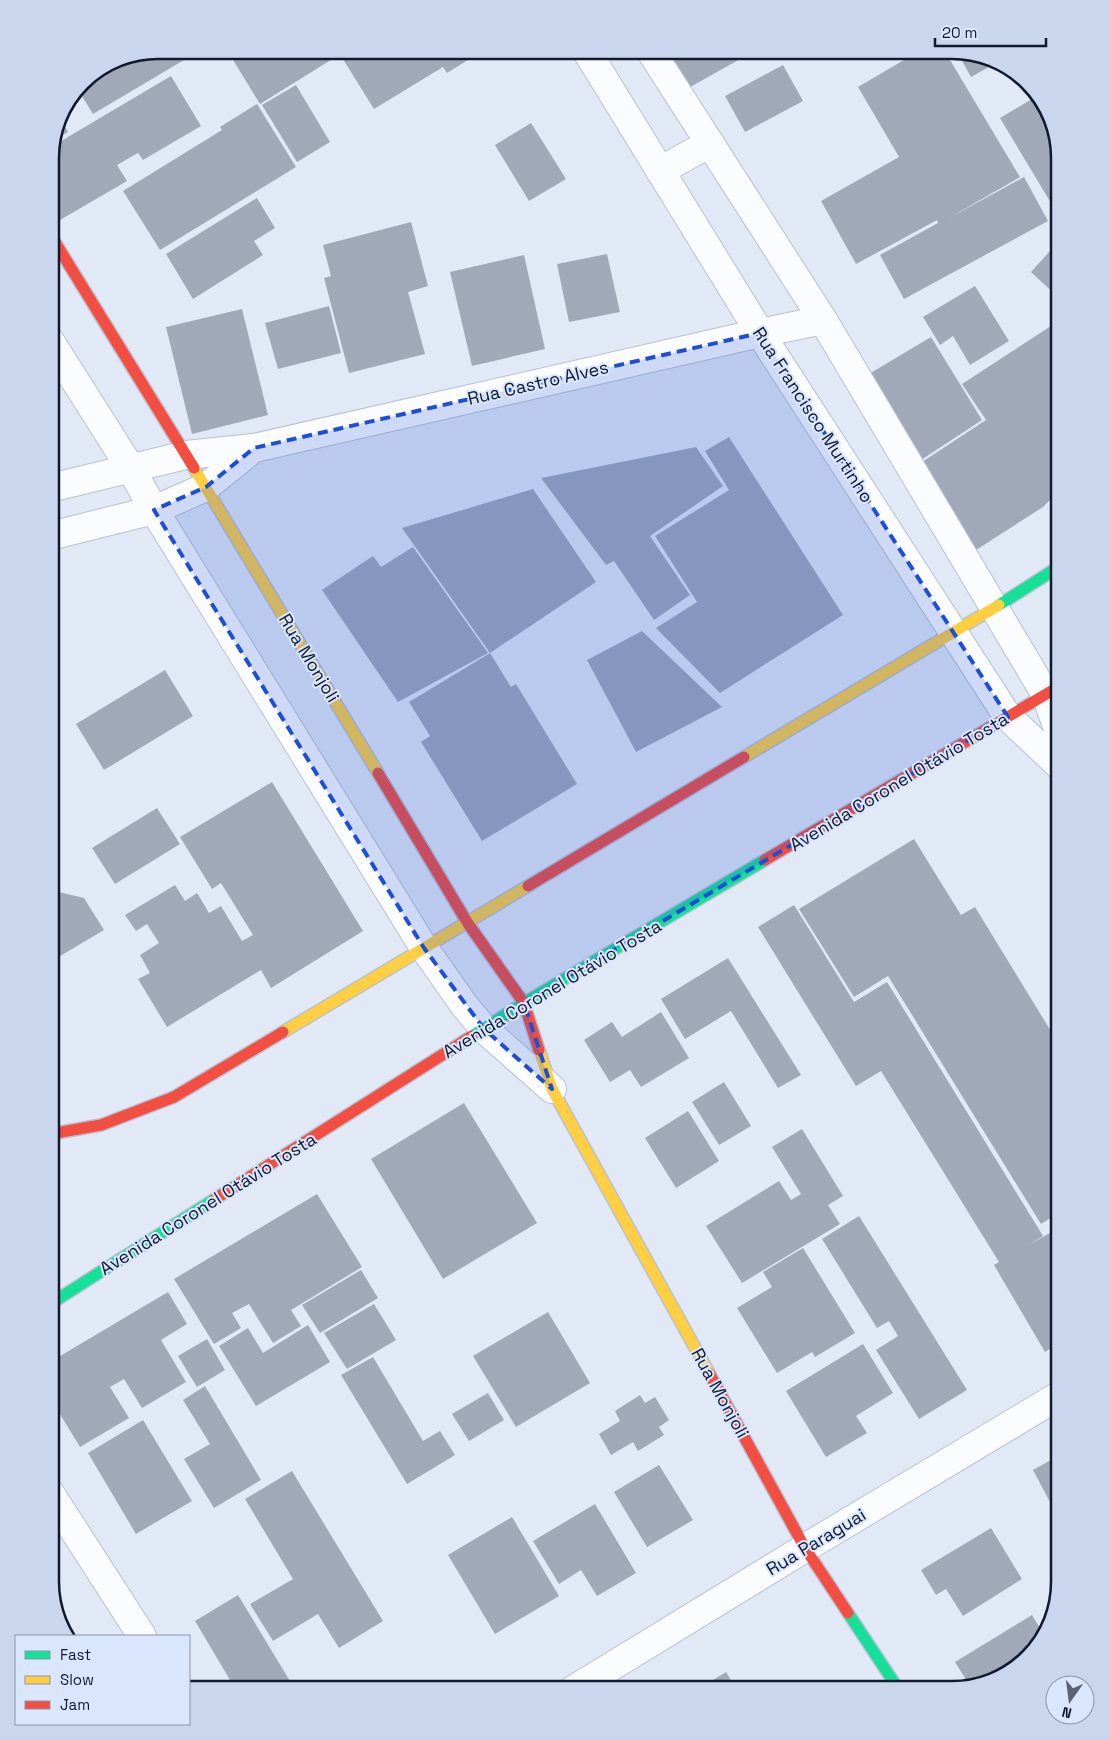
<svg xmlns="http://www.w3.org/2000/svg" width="1110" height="1740" font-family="'Space Grotesk',sans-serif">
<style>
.building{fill:#a1a9b9}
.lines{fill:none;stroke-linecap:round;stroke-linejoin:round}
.street-casing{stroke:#b9c1d1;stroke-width:30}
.fast-casing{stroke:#b9c1d1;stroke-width:14}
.slow-casing{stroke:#b9c1d1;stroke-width:14}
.jam-casing{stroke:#b9c1d1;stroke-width:14}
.street{stroke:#fbfcfe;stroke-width:28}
.fast{stroke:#16e098;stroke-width:11}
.slow{stroke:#ffcf43;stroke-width:11}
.jam{stroke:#f24e42;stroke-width:11}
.marked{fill:#1d4ed8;fill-opacity:0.2;stroke:#1d4ed8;stroke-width:4;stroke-dasharray:10 6;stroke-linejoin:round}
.labels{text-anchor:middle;stroke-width:4;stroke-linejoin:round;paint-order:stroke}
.street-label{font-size:18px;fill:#10192e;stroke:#dae6fe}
.rim{fill:none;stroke:#10192e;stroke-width:2.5}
</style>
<rect width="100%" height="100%" fill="#e2e9f6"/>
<g class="building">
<path d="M158,50H178L184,60L93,114L77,88L82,81L117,58Z"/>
<path d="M227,50H347L260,104Z"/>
<path d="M350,50H484L447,73L443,67L374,109L341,56Z"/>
<path d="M662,50H746L749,54L685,90Z"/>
<path d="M921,50H944L1020,177L949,218L1024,177L1048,221L904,299L880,255L938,223L937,220L856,264L821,201L899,157L858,87Z"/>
<path d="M956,50H959L996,63L971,77Z"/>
<path d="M783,65L803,101L745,132L725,96Z"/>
<path d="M171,76L201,126L143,160L138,153L117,165L127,181L60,220L50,203L51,147Z"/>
<path d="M296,85L330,142L297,162L262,105Z"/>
<path d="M1037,96L1049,110L1060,158V218L1000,118Z"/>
<path d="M257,104L296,167L160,250L123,191L222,130L220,127Z"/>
<path d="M59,116L68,132L52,142L58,116Z"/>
<path d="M531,123L566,179L529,201L495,145Z"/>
<path d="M257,198L275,228L254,241L263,255L193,299L166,254Z"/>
<path d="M411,222L428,286L408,292L425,354L349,373L324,278L331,276L323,245Z"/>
<path d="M1060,240V299L1031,272Z"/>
<path d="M607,254L620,312L569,322L557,264Z"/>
<path d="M524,255L545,349L472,366L450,272Z"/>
<path d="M975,286L1009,341L970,365L953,336L940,345L923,317Z"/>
<path d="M329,306L341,353L278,369L265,323Z"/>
<path d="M242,309L268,415L192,434L166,327Z"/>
<path d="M1060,320V490L1043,507L973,552L916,466L986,420L962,384Z"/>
<path d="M931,337L982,420L921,460L869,374Z"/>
<path d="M729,437L843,615L720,693L656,628L697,602L655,536L729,490L705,451Z"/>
<path d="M696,447L723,486L650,536L690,595L654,620L614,561L606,565L541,478Z"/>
<path d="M533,489L596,582L490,653L402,528Z"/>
<path d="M413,547L488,653L398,702L322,590L373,556L381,567Z"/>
<path d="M642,631L722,707L636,752L587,660Z"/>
<path d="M490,653L511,687L516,684L577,784L482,841L421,742L430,736L409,702Z"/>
<path d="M165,670L193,716L104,770L76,724Z"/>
<path d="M272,782L363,931L271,988L261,970L167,1027L138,979L150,973L140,955L159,943L147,924L136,931L125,915L175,885L185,901L197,893L209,913L221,906L242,941L253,935L221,883L212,889L180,837Z"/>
<path d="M157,808L180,844L115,884L92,848Z"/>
<path d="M914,839L961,915L975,907L1060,1046V1212L1041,1224L888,976L854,997L799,909Z"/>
<path d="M50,890L84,898L104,930L50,962Z"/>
<path d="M794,905L854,1002L887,982L1043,1236L1029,1245L1060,1227V1343L1045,1352L994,1265L999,1262L881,1071L856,1086L758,927Z"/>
<path d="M728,958L801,1075L778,1088L731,1011L685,1039L661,999Z"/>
<path d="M661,1012L689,1058L641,1087L630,1070L610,1082L584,1040L612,1022L622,1037Z"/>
<path d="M724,1082L751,1126L719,1145L692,1102Z"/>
<path d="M464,1103L537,1223L443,1279L371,1159Z"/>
<path d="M688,1111L719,1161L676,1188L645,1138Z"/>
<path d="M802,1129L843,1196L828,1205L840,1224L742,1283L706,1226L779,1181L791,1200L801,1194L772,1147Z"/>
<path d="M317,1194L362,1267L291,1310L301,1326L273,1343L249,1304L232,1313L241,1328L214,1344L174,1279Z"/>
<path d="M859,1216L967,1390L919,1419L876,1350L898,1336L889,1321L877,1328L822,1239Z"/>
<path d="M803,1248L855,1333L815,1357L812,1352L777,1373L737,1308L772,1287L763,1272Z"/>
<path d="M361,1270L378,1298L320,1333L302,1305Z"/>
<path d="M168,1292L187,1324L161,1340L186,1382L142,1408L124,1379L110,1387L129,1418L80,1447L50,1398V1362Z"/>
<path d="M374,1304L396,1340L347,1369L324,1333Z"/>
<path d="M548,1312L590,1383L516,1427L473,1356Z"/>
<path d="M308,1325L330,1362L256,1406L219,1346L248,1328L263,1353Z"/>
<path d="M207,1339L225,1370L197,1387L178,1356Z"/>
<path d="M863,1344L893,1393L856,1416L867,1433L826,1457L786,1391Z"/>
<path d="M373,1357L423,1441L440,1431L455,1455L407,1484L341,1375Z"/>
<path d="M205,1386L261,1480L214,1508L184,1459L210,1444L183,1400Z"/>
<path d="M488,1393L504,1420L469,1441L452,1414Z"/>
<path d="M640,1395L645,1403L655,1397L669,1420L659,1427L664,1435L638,1451L633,1442L611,1455L599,1434L620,1421L615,1411Z"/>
<path d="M143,1420L192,1501L136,1534L88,1453Z"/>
<path d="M1060,1455V1521L1033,1470Z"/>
<path d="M659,1465L693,1520L647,1547L614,1492Z"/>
<path d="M292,1471L383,1621L339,1648L318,1614L273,1641L250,1604L293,1579L245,1499Z"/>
<path d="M595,1504L636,1573L597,1596L581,1570L559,1584L533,1541Z"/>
<path d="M512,1517L559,1596L495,1634L448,1555Z"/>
<path d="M991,1528L1022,1579L963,1616L946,1589L936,1595L921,1570Z"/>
<path d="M238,1595L293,1686L287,1690H236L195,1621Z"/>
<path d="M1032,1615L1044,1635L1042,1642L1000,1679L970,1686L955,1662Z"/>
<path d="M726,1672L737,1690H697Z"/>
</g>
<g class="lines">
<defs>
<g id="street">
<path d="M586,50L760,333L1008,717L1060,766"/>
<path d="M650,50L823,320L1046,695L1060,735"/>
<path d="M660,171L710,143"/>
<path d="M50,341L131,469L154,510L424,948L464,1005L484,1029L552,1089"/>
<path d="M50,488L186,455L254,448L760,333L823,320"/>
<path d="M50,536L154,510L206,487L254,448"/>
<path d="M50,1493L142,1636"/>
<path d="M573,1690L805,1548L1060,1395"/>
</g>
<g id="fast">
<path d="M999,605L1060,566"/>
<path d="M472,1036L524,1003L765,860"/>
<path d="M50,1304L215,1199"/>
<path d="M848,1613L899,1690"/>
</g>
<g id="slow">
<path d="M194,468L378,773"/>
<path d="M744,757L999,605"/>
<path d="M283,1032L528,886"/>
<path d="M539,1050L552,1089L709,1373"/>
</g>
<g id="jam">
<path d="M50,234L194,468"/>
<path d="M378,773L467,922L524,1003L539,1050"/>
<path d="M765,860L1060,686"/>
<path d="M528,886L744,757"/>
<path d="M50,1134L101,1125L174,1097L283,1032"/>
<path d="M215,1199L472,1036"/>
<path d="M709,1373L805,1548L848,1613"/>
</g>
</defs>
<use href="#street" class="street-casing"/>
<use href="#fast" class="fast-casing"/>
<use href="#slow" class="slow-casing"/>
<use href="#jam" class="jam-casing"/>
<use href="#street" class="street"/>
<use href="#fast" class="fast"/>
<use href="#slow" class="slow"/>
<use href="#jam" class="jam"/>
</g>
<path class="marked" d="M760,333L1008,717L524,1003L552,1089L484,1029L424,948L154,510L206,487L254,448Z"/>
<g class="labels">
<g class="street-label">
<text transform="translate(538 383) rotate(-13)" y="6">Rua Castro Alves</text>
<text transform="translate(813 415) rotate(57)" y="6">Rua Francisco Murtinho</text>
<text transform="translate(309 658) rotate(59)" y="6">Rua Monjoli</text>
<text transform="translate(899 782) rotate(-31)" y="6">Avenida Coronel Otávio Tosta</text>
<text transform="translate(552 989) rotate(-31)" y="6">Avenida Coronel Otávio Tosta</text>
<text transform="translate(208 1204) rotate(-32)" y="6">Avenida Coronel Otávio Tosta</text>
<text transform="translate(720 1393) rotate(61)" y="6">Rua Monjoli</text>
<text transform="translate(816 1542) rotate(-31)" y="6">Rua Paraguai</text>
</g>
</g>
<path d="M0 0H1110V1740H0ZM158 59H952A99 99 0 0 1 1051 158V1582A99 99 0 0 1 952 1681H158A99 99 0 0 1 59 1582V158A99 99 0 0 1 158 59Z" fill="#cad6ed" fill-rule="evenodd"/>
<path class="rim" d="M158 59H952A99 99 0 0 1 1051 158V1582A99 99 0 0 1 952 1681H158A99 99 0 0 1 59 1582V158A99 99 0 0 1 158 59Z"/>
<rect x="15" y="1635" width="175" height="90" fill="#dae6fe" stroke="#8994ab"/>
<rect x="25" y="1651" width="25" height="8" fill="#16e098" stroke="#8994ab"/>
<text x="60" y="1660" font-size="15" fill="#10192e">Fast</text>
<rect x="25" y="1676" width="25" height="8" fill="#ffcf43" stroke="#8994ab"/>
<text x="60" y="1685" font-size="15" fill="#10192e">Slow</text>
<rect x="25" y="1701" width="25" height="8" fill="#f24e42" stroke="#8994ab"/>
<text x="60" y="1710" font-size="15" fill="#10192e">Jam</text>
<g transform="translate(1070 1700) rotate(194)"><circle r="24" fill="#dae6fe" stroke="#8994ab"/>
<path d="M0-4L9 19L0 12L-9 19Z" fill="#5a6274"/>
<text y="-8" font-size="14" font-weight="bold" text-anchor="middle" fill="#10192e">N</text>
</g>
<path d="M935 38v8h111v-8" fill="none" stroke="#10192e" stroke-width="2.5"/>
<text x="942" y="38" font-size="15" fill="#10192e" stroke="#dae6fe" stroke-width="4" paint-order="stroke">20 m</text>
</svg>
